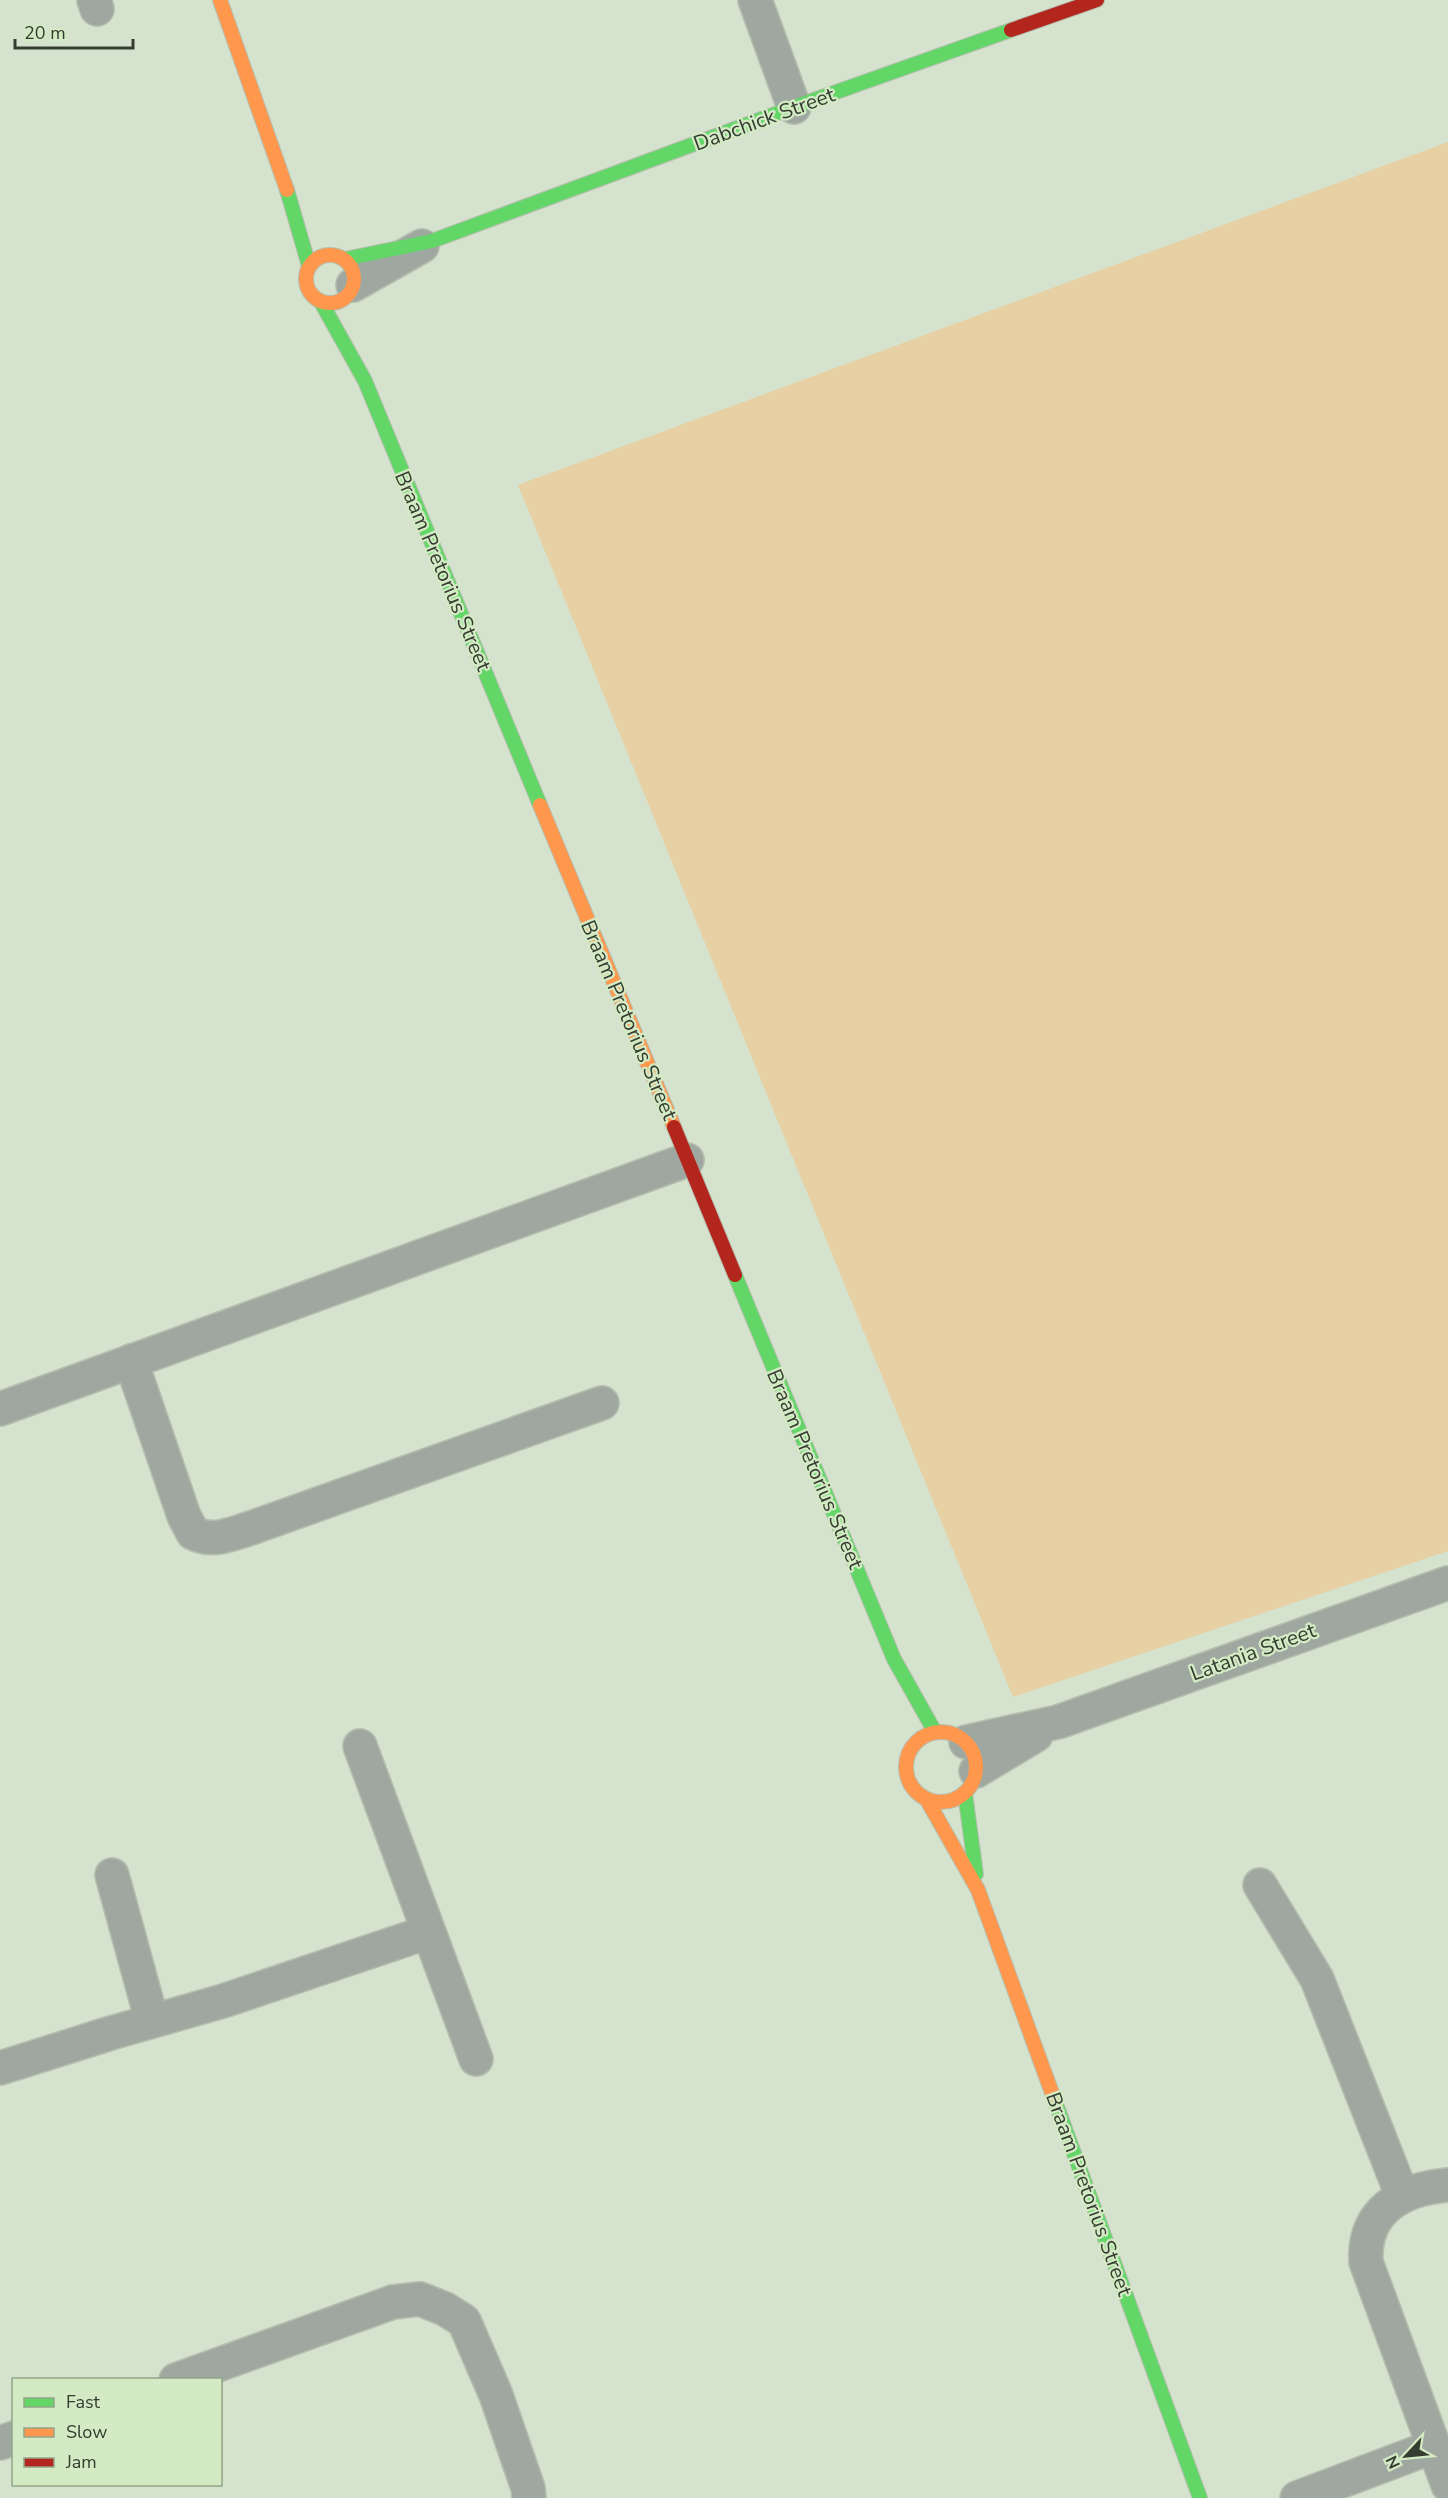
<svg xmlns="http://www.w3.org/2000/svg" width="1448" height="2498" font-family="'Nunito Sans',sans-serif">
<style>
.green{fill:#e7d1a4}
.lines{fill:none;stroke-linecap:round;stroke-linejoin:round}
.street-casing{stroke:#b6bfaf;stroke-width:36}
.fast-casing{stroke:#b6bfaf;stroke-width:16}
.slow-casing{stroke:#b6bfaf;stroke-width:16}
.jam-casing{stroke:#b6bfaf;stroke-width:16}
.street{stroke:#9fa8a0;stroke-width:33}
.fast{stroke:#63d668;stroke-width:14}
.slow{stroke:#ff974d;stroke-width:14}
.jam{stroke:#b3261e;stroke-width:14}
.labels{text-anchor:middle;stroke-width:4.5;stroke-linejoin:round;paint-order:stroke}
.street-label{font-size:21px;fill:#343d2f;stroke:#d4eac5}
</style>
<rect width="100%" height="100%" fill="#d5e2cd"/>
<path class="green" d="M1448,142V1551L1013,1697L518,485Z"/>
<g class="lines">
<defs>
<g id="street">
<path d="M94,0L97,9"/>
<path d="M755,0L794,107"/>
<path d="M353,285L422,246"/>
<path d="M131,1361L184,1516L193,1533C212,1543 232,1534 251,1528L602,1403"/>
<path d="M0,1409L687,1160"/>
<path d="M966,1742L1058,1722L1448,1583"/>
<path d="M360,1746L476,2059"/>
<path d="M976,1771L1036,1735"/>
<path d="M112,1875L152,2021"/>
<path d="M1260,1885L1317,1979L1402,2195"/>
<path d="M0,2068L111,2033L223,2001L428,1932"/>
<path d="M1448,2185C1401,2189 1363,2211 1366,2262L1448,2485"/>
<path d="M176,2380L393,2302L420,2299L445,2309L464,2321L496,2395L528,2488L529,2498"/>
<path d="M0,2443L14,2438"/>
<path d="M1297,2498L1432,2447"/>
</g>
<g id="fast">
<path d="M287,190L309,266"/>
<path d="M345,259L432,241L794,107L1011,30"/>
<path d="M321,302L365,381L540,805"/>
<path d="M735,1275L894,1659L935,1732"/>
<path d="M965,1793L976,1874"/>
<path d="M1056,2104L1200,2498"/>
</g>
<g id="slow">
<path d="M220,0L287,190"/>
<circle cx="330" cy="279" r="24"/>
<path d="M540,805L674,1127"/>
<circle cx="941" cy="1767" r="35"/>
<path d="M927,1800L978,1890L1056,2104"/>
</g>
<g id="jam">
<path d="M1011,30L1097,0"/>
<path d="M674,1127L735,1275"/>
</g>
</defs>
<use href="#street" class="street-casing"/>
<use href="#fast" class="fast-casing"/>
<use href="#slow" class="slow-casing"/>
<use href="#jam" class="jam-casing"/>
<use href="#street" class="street"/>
<use href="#fast" class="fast"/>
<use href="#slow" class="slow"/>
<use href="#jam" class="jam"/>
</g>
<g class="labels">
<g class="street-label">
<text transform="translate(764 119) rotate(-20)" y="7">Dabchick Street</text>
<text transform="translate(443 571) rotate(67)" y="7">Braam Pretorius Street</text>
<text transform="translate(629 1020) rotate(67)" y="7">Braam Pretorius Street</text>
<text transform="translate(815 1469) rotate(67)" y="7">Braam Pretorius Street</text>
<text transform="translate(1253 1652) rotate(-20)" y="7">Latania Street</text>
<text transform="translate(1089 2194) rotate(70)" y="7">Braam Pretorius Street</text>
</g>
</g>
<rect x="12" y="2378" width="210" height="108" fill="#d4eac5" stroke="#94a589" stroke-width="1.5"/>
<rect x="24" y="2398" width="30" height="9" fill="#63d668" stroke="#94a589" stroke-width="1.5"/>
<text x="66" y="2408" font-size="18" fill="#343d2f">Fast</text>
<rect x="24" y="2428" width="30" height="9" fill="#ff974d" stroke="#94a589" stroke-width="1.5"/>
<text x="66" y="2438" font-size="18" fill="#343d2f">Slow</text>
<rect x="24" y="2458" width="30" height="9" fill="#b3261e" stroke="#94a589" stroke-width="1.5"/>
<text x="66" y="2468" font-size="18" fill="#343d2f">Jam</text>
<g transform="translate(1406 2456) rotate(244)" stroke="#d4eac5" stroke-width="4.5" paint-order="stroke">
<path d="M0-4.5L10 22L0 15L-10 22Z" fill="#343d2f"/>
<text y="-9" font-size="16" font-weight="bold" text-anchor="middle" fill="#343d2f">N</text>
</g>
<path d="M15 39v9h118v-9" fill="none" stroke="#343d2f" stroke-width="3"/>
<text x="24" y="39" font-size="18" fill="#343d2f" stroke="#d4eac5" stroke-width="4.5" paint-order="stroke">20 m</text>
</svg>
